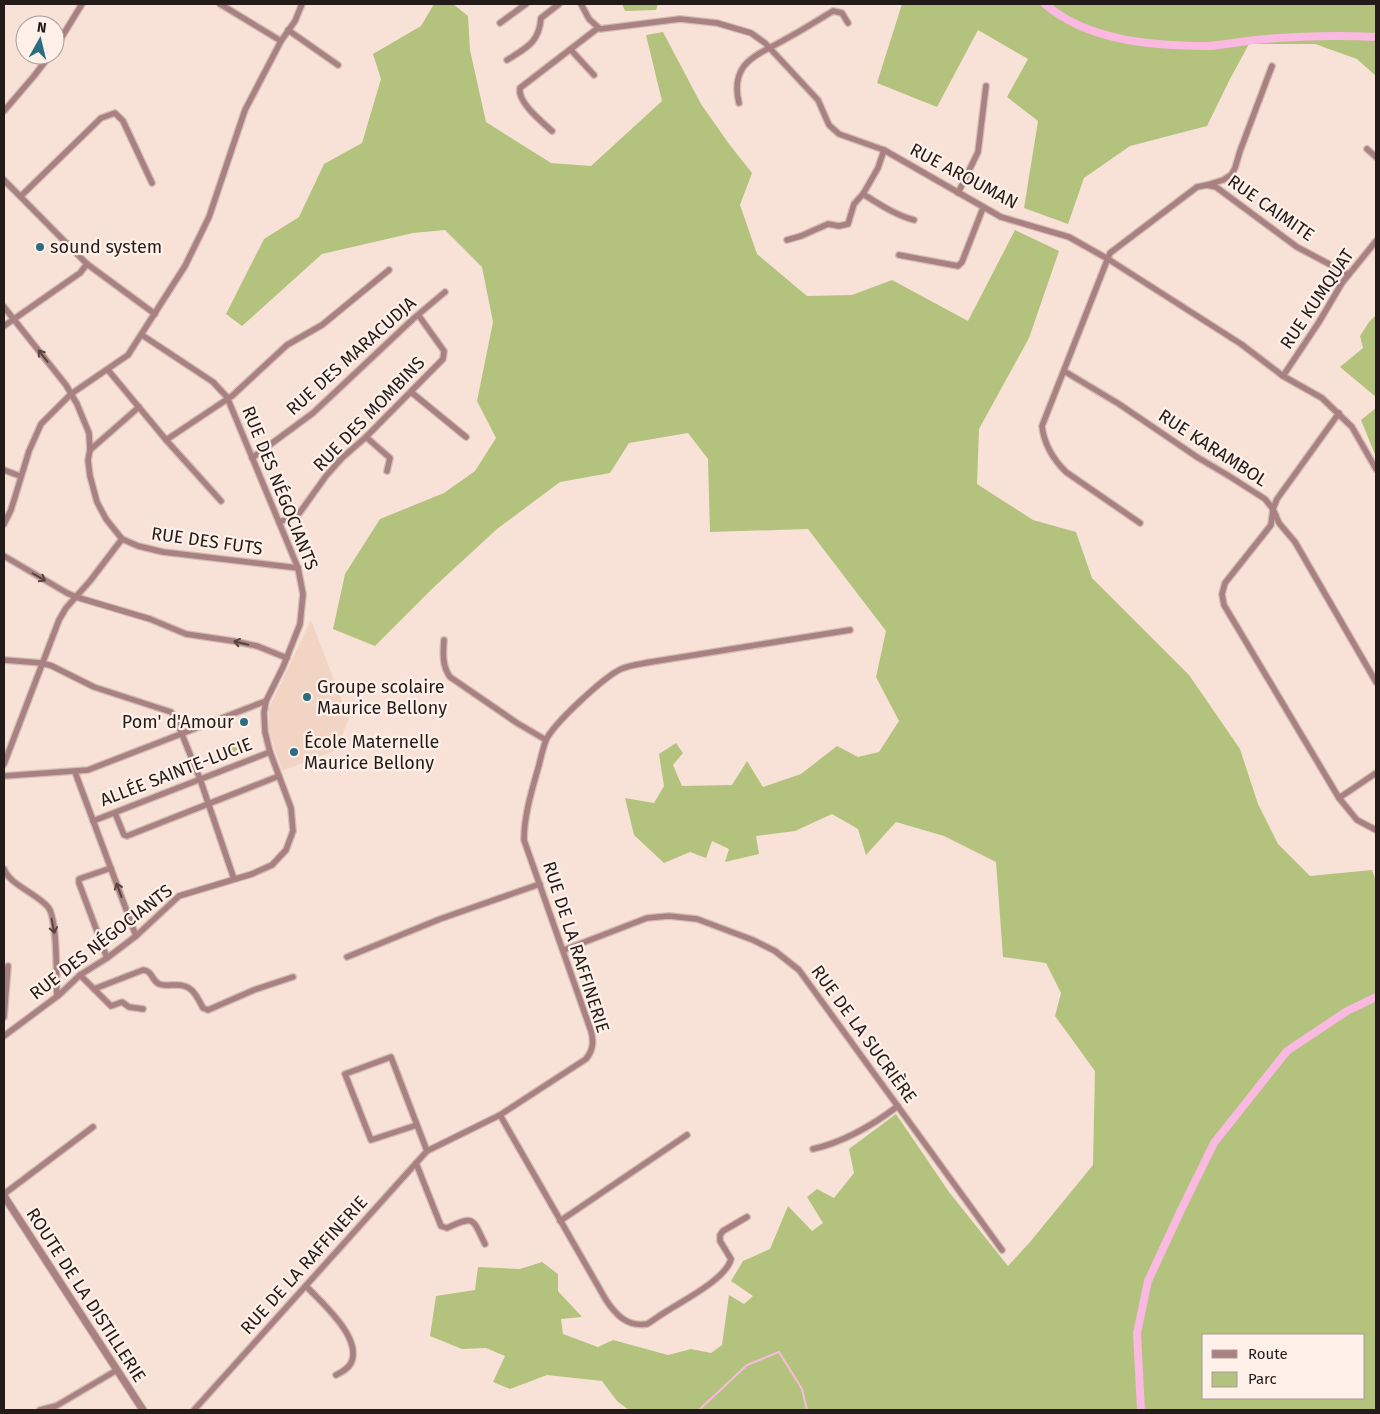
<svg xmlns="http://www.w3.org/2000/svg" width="1380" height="1414" font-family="'Fira Sans',sans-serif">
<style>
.built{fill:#f1d4c4}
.green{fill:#b3c27d;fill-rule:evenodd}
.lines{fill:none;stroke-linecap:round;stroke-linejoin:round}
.stream{stroke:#f9b9e1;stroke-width:2}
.canal{stroke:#f9b9e1;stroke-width:8}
.minor-casing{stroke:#d2beb4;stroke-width:8}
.tertiary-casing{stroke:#d2beb4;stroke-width:9}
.minor{stroke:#aa8183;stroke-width:5.5}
.tertiary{stroke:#aa8183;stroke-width:7}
.oneway{stroke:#594442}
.poi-dot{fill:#2c6d81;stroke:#fff1ea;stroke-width:2}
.labels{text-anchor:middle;stroke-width:4.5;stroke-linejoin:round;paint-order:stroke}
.street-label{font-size:18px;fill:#231b17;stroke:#fff1ea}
.poi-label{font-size:18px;fill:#231b17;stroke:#fff1ea;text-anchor:start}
</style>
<rect width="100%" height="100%" fill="#f8e2d7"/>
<path class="built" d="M311,620L349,719L336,750L282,771L269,731V708Z"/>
<g class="green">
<path d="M434,4H453L468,16L470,50L486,122L551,163L591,166L662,101L646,35L663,32L701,104L729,144L752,173L740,205L757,254L807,296L852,295L892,280L968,321L1015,230L1059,251L1029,338L979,429L977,484L1033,520L1076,532L1092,578L1189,675L1240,749L1258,804L1278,844L1310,876L1372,870L1376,881V1410H629L617,1401L602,1381L547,1375L510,1389L493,1382L505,1356L486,1348L462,1349L430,1336L436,1296L475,1290L478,1267L520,1269L542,1262L558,1274V1291L582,1317L561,1319L563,1334L598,1347L613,1340L668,1355L691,1349L711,1353L722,1345L729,1295L744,1304L753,1296L731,1281L743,1261L770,1249L788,1206L812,1231L823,1223L807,1197L817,1189L834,1198L854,1173L849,1149L896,1114L949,1192L1008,1266L1030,1242L1093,1165L1095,1071L1055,1016L1061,993L1046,963L1003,957L996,862L944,836L896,822L866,855L858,829L832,814L795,831L756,836L759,854L725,862L729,849L712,841L706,858L690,852L664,863L634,835L625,798L654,803L664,786L659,754L676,743L683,753L673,765L682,786L732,785L747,761L763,787L801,774L837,746L858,757L879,752L899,721L876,677L886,631L808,529L710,532L708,459L688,433L629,443L610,473L560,482L497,529L434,587L375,646L333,629L345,574L380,519L444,493L475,471L496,438L477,401L493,322L482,267L445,230L413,233L322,254L242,326L226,314L264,239L299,217L324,164L362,143L381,79L373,54L421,26ZM1204,1335H1364V1398H1204Z"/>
<path d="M622,4H658L656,10L625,11Z"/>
<path d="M902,4H1376V76L1357,59L1315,44H1249L1230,79L1207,126L1130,146L1084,178L1068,224L1024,208L1038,121L1007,97L1028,59L978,30L937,107L877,83Z"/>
<path d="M1376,315V397L1340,367L1363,348L1360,336L1369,322Z"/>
<path d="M1376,408V457L1361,420Z"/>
<path d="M246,736L251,749L233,756L228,743Z"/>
</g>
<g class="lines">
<path class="stream" d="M699,1410L747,1365L779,1352L802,1389L807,1410"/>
<g class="canal">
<path d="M1045,4C1087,41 1154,46 1208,46C1227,45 1246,40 1265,39C1302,36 1339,35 1376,37"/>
<path d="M1141,1410L1137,1333L1148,1281L1181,1210L1214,1143L1287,1051L1347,1011L1376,997"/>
</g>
<defs>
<g id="minor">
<path d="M220,4L281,41"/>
<path d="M581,4L589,19L600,29L680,19L717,23L751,33L765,43L818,100L829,125L839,134L884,150L1001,217L1069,237L1108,259L1241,344L1283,376L1322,398L1352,427L1376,469"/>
<path d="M500,23L526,4"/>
<path d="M288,30L338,65"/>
<path d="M55,48L82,4"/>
<path d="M571,50L594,75"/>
<path d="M507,60C526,48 539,43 541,18L559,4"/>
<path d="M739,103C736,91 736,77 744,66C751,57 760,53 769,48C791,37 812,24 833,11L842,13L848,23"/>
<path d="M4,111L34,76L50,55"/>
<path d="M552,131C542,122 517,102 520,88L598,28"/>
<path d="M1367,149L1376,157"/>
<path d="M4,180L87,264L155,314"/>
<path d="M1207,185L1223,180L1231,175L1235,168L1240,151L1272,66"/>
<path d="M958,193L978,152L986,86"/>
<path d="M863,194C879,204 895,215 914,220"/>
<path d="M21,196L101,118L115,113L123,121L152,183"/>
<path d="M787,240L801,236L828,224L839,226L848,224L854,204L863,194L878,168L884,150"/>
<path d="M899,255L958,266L962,262L983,208"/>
<path d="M4,307L66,385L77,404L89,433L90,450L88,460L90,476L97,502L106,519L122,539L138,546L163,552L298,568"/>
<path d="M4,326L80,273L87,264"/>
<path d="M108,370L167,441L221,501"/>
<path d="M1064,371L1119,404L1197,457L1229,476L1265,499L1273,509L1279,523L1295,542L1376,682"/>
<path d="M1283,376L1319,322L1342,283L1376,241"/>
<path d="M411,392L466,437"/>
<path d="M1339,413L1277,499L1273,509L1271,525L1225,583L1222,594L1224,605L1339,798L1357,820L1376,830"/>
<path d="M366,437L390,458L387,471"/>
<path d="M166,440L232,396L287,345L322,325L389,270"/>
<path d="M90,450L139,407"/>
<path d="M252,458L313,413L413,319L445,292"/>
<path d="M4,470L20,476"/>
<path d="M279,522L298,515L326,476L342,458L366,437L443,359L444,351L419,316"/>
<path d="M1140,523L1066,472C1053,459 1044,445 1042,426L1110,253L1197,187L1207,185L1216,187L1297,247L1348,274"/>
<path d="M4,524L11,510L29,451L41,424L71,394L128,355L185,266L209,217L245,110L281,41L295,21L302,4"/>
<path d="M4,556L67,593L76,597L150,619L186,634L233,641L257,646L287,658"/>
<path d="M444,640C443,653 442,666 450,677L517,723L546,740"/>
<path d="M4,660L42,663L52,666L94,687L171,712L175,717L200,779L234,879"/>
<path d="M4,764L59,620L66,608L90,581L122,539"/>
<path d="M75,772L136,936"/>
<path d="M4,776L88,770L266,701"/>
<path d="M1339,798L1376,773"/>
<path d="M115,813L124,835L127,836L279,776"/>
<path d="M93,821L270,752"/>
<path d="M4,869C10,885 36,893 48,907C58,919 56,978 57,996"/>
<path d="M564,950L647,918L669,916L697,919L753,940L775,951L799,970L1002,1250"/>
<path d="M347,957L440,919L540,884"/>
<path d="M107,958L79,883V879L111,868"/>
<path d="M80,975L111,1006L122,1002L129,1007L143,1009"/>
<path d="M94,989L143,970C153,971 151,980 159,984C164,986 170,985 175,985C192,984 196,995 203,1008L208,1010L254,990L293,977"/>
<path d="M4,1017L8,966"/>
<path d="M4,1036L59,995L80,975L107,958L136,936L179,896L252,874L272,865L286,850L293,831L291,808L270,752L265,732L264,713L266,701L283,667L300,624L303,594L298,568L227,397L213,382L142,335"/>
<path d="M500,1115L606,1300C616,1315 627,1327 647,1324C654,1320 660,1315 667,1311C684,1300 726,1279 731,1259L720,1241V1235L723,1231L747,1217"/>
<path d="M417,1125L371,1140L345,1074L391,1057L427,1151"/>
<path d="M813,1149C844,1142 873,1125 898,1106"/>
<path d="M416,1163L441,1226L447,1228C475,1215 472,1218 485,1244"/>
<path d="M4,1194L93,1127"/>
<path d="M560,1221L687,1135"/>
<path d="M306,1286C321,1302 363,1338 351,1363C348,1369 342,1372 336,1375"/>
<path d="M40,1410L56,1406L117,1370"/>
<path d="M194,1410L427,1151L500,1115L586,1059C593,1050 594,1042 591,1031L524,840C524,815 532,790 539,765C541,757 543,748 546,740C554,723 604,677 621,669C630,665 641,664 651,662L850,630"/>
</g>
<path id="tertiary" d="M4,1196L143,1410"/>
</defs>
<use href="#minor" class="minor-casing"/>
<use href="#tertiary" class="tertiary-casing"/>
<use href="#minor" class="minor"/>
<use href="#tertiary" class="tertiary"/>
</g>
<defs><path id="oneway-shaft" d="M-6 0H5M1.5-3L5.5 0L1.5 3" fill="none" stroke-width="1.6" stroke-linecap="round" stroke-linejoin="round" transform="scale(1.25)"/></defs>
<g class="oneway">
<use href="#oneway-shaft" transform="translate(43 356) rotate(-128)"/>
<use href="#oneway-shaft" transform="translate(39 577) rotate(30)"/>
<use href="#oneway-shaft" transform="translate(241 643) rotate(-167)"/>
<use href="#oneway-shaft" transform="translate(119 890) rotate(-110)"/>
<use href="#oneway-shaft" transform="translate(53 926) rotate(79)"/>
</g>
<g class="poi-dot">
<circle cx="40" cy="247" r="5"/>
<circle cx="307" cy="697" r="5"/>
<circle cx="244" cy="722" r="5"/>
<circle cx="294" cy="752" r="5"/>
</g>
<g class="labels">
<g class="street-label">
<text transform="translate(964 176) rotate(28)" y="6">RUE AROUMAN</text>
<text transform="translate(1271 208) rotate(35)" y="6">RUE CAIMITE</text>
<text transform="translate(1317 299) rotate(-56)" y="6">RUE KUMQUAT</text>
<text transform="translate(351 356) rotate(-42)" y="6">RUE DES MARACUDJA</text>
<text transform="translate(369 414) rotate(-46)" y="6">RUE DES MOMBINS</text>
<text transform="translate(1213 448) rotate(33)" y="6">RUE KARAMBOL</text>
<text transform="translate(280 488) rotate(68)" y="6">RUE DES NÉGOCIANTS</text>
<text transform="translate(207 541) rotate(8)" y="6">RUE DES FUTS</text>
<text transform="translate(176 772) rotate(-21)" y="6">ALLÉE SAINTE-LUCIE</text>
<text transform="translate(101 942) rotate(-38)" y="6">RUE DES NÉGOCIANTS</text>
<text transform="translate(576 947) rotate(72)" y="6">RUE DE LA RAFFINERIE</text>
<text transform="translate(864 1034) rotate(54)" y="6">RUE DE LA SUCRIÈRE</text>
<text transform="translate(304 1265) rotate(-48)" y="6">RUE DE LA RAFFINERIE</text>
<text transform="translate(86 1295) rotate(57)" y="6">ROUTE DE LA DISTILLERIE</text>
</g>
<g class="poi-label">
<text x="50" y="253">sound system</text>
<text x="317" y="693">Groupe scolaire<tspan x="317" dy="21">Maurice Bellony</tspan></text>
<text x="234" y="728" text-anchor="end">Pom' d'Amour</text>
<text x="304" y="748">École Maternelle<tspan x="304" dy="21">Maurice Bellony</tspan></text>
</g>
</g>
<rect width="1380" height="1414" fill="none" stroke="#231b17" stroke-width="10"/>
<rect x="1202" y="1334" width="162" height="65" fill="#fff1ea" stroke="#a79b96"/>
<rect x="1212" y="1350" width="25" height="8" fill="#aa8183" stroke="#a79b96"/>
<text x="1248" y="1359" font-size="15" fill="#231b17">Route</text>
<rect x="1212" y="1372" width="25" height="15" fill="#b3c27d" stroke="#a79b96"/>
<text x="1248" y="1384" font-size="15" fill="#231b17">Parc</text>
<g transform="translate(40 40) rotate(8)"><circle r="24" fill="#fff1ea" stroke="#a79b96"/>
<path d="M0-4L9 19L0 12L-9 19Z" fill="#2c6d81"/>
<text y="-8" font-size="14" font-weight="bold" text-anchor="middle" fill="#231b17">N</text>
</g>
</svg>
